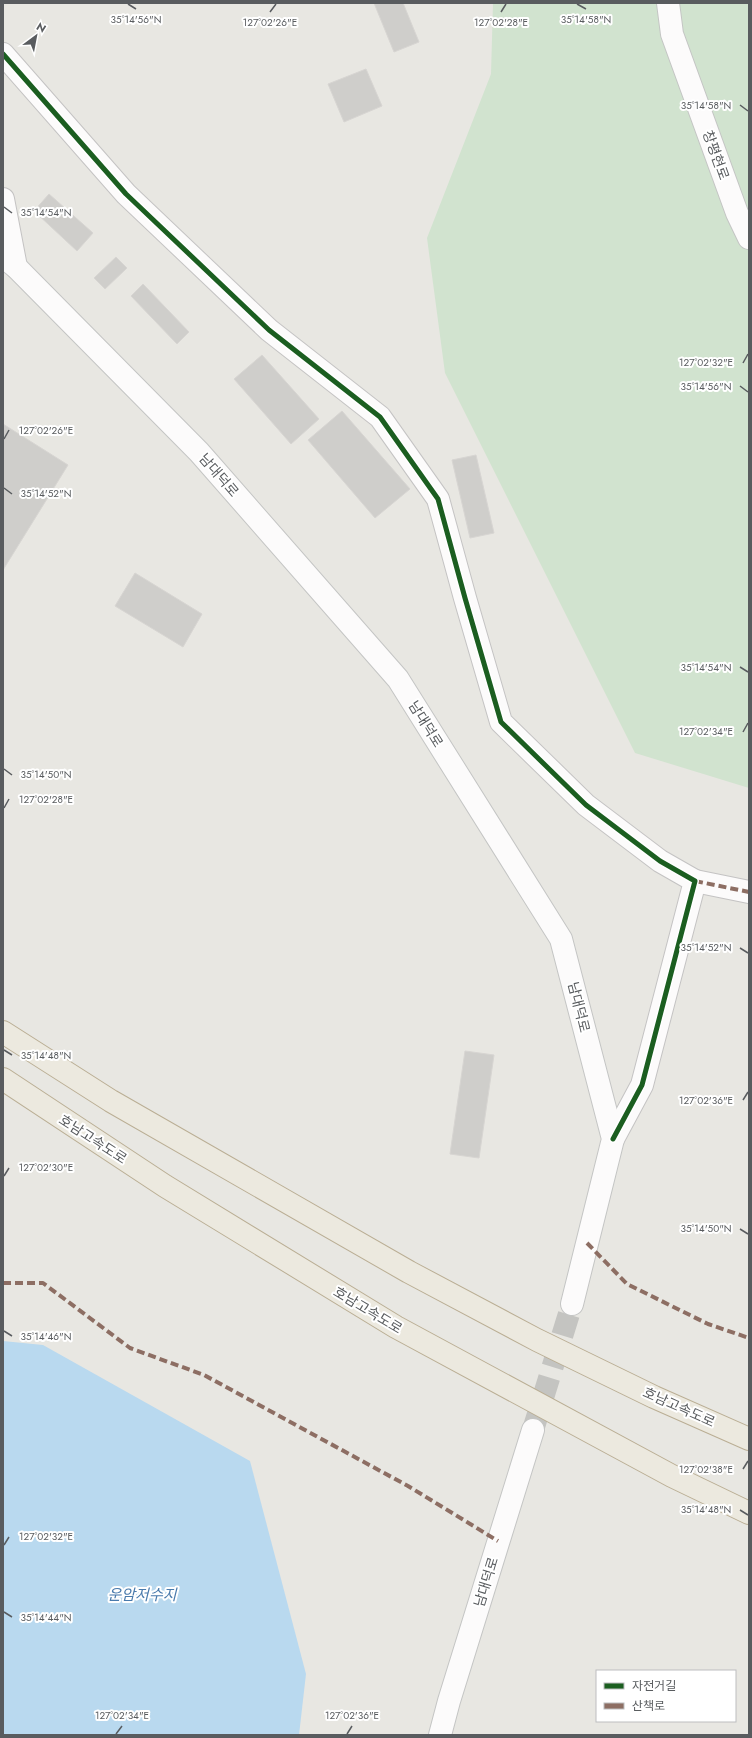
<svg xmlns="http://www.w3.org/2000/svg" width="752" height="1738" font-family="Jost,'Noto Sans KR',sans-serif">
<style>
.green{fill:#d1e3cf}
.water{fill:#b9d9ef}
.building{fill:#cfcecb;stroke:#d7d5d2}
.lines{fill:none;stroke-linecap:round;stroke-linejoin:round}
.secondary-tunnel{stroke:#c4c4c1;stroke-width:22;stroke-dasharray:22 11;stroke-linecap:butt}
.street-casing{stroke:#c4c3c3;stroke-width:24}
.secondary-casing{stroke:#c4c5c4;stroke-width:24}
.highway-casing{stroke:#baae94;stroke-width:24}
.street{stroke:#fcfbfb;stroke-width:22}
.secondary{stroke:#fcfbfb;stroke-width:22}
.highway{stroke:#ece9df;stroke-width:22}
.quiet{stroke:#8d6e63;stroke-width:4;stroke-dasharray:8 4;stroke-linecap:butt}
.cycleway-casing{stroke:#fff;stroke-width:8}
.cycleway{stroke:#1b5e20;stroke-width:5}
.ticks{fill:none;stroke:#595c5f;stroke-width:1.5}
.labels{text-anchor:middle;stroke-width:4;stroke-linejoin:round;paint-order:stroke}
.street-label{font-size:14px;fill:#595c5f;stroke:#fff}
.water-label{font-size:15px;font-style:italic;fill:#497aac;stroke:#fff}
.ticks-label{font-size:10px;text-anchor:middle;fill:#595c5f;stroke:#fff;stroke-width:4;stroke-linejoin:round;paint-order:stroke}
</style>
<rect width="100%" height="100%" fill="#e8e7e2"/>
<path class="green" d="M493,3H749V788L635,753L445,373L427,238L491,74Z"/>
<path class="water" d="M3,1341L43,1345L250,1461L306,1674L299,1735H3Z"/>
<g class="building">
<path d="M374,3H403L419,42L394,52Z"/>
<path d="M366,69L382,106L344,122L328,84Z"/>
<path d="M49,194L93,233L77,251L34,211Z"/>
<path d="M116,257L127,268L105,289L94,278Z"/>
<path d="M143,284L189,332L177,344L131,296Z"/>
<path d="M262,355L319,419L291,444L234,379Z"/>
<path d="M342,411L410,489L375,518L308,440Z"/>
<path d="M3,424L68,465L3,570Z"/>
<path d="M476,455L494,533L470,538L452,460Z"/>
<path d="M135,573L202,614L183,647L115,606Z"/>
<path d="M465,1051L494,1055L479,1158L450,1154Z"/>
</g>
<g class="lines">
<path class="secondary-tunnel" d="M533,1430L572,1304"/>
<defs>
<g id="street">
<path d="M3,54L126,194L269,330L380,417L438,499L465,598L501,722L586,805L660,861L695,881L642,1085L613,1139"/>
<path d="M3,199L16,267"/>
<path d="M695,881L749,892"/>
</g>
<g id="secondary">
<path d="M668,3L672,34L737,213L749,238"/>
<path d="M3,257L16,267L199,452L398,679L561,939L613,1139L572,1304"/>
<path d="M440,1735L449,1701L533,1430"/>
</g>
<g id="highway">
<path d="M3,1032L111,1101L409,1272L537,1340L654,1397L749,1439"/>
<path d="M3,1079L165,1186L396,1327L672,1476L749,1513"/>
</g>
</defs>
<use href="#street" class="street-casing"/>
<use href="#secondary" class="secondary-casing"/>
<use href="#highway" class="highway-casing"/>
<use href="#street" class="street"/>
<use href="#secondary" class="secondary"/>
<use href="#highway" class="highway"/>
<g class="quiet">
<path d="M695,881L749,892"/>
<path d="M587,1243L627,1284L708,1324L749,1338"/>
<path d="M3,1283H43L130,1348L204,1375L408,1486L498,1541"/>
</g>
<defs>
<path id="cycleway" d="M3,54L126,194L269,330L380,417L438,499L465,598L501,722L586,805L660,861L695,881L642,1085L613,1139"/>
</defs>
<use href="#cycleway" class="cycleway-casing"/>
<use href="#cycleway" class="cycleway"/>
</g>
<path class="ticks" d="M128,4L136,9M577,4L586,9M270,12L276,4M501,12L506,4M740,105L748,111M4,207L12,213M743,363L748,354M740,386L748,392M4,439L9,430M4,488L12,494M740,667L748,672M743,732L748,723M4,769L12,775M4,808L9,799M740,948L748,953M4,1050L12,1055M743,1100L748,1092M4,1176L9,1168M740,1229L748,1234M4,1331L12,1336M743,1469L748,1461M740,1510L748,1515M4,1545L9,1537M4,1612L12,1617M116,1734L122,1726M347,1734L352,1726"/>
<g class="labels">
<g class="street-label">
<text transform="translate(716 155) rotate(70)" y="5">창평현로</text>
<text transform="translate(219 475) rotate(49)" y="5">남대덕로</text>
<text transform="translate(426 724) rotate(58)" y="5">남대덕로</text>
<text transform="translate(579 1007) rotate(76)" y="5">남대덕로</text>
<text transform="translate(93 1139) rotate(33)" y="5">호남고속도로</text>
<text transform="translate(368 1310) rotate(31)" y="5">호남고속도로</text>
<text transform="translate(679 1407) rotate(24)" y="5">호남고속도로</text>
<text transform="translate(486 1582) rotate(-73)" y="5">남대덕로</text>
</g>
<g class="water-label">
<text x="142" y="1600">운암저수지</text>
</g>
</g>
<g class="ticks-label">
<text x="136" y="23">35°14'56"N</text>
<text x="586" y="23">35°14'58"N</text>
<text x="270" y="26">127°02'26"E</text>
<text x="501" y="26">127°02'28"E</text>
<text x="706" y="109">35°14'58"N</text>
<text x="46" y="216">35°14'54"N</text>
<text x="706" y="366">127°02'32"E</text>
<text x="706" y="390">35°14'56"N</text>
<text x="46" y="434">127°02'26"E</text>
<text x="46" y="497">35°14'52"N</text>
<text x="706" y="671">35°14'54"N</text>
<text x="706" y="735">127°02'34"E</text>
<text x="46" y="778">35°14'50"N</text>
<text x="46" y="803">127°02'28"E</text>
<text x="706" y="951">35°14'52"N</text>
<text x="46" y="1059">35°14'48"N</text>
<text x="706" y="1104">127°02'36"E</text>
<text x="46" y="1171">127°02'30"E</text>
<text x="706" y="1232">35°14'50"N</text>
<text x="46" y="1340">35°14'46"N</text>
<text x="706" y="1473">127°02'38"E</text>
<text x="706" y="1513">35°14'48"N</text>
<text x="46" y="1540">127°02'32"E</text>
<text x="46" y="1621">35°14'44"N</text>
<text x="122" y="1719">127°02'34"E</text>
<text x="352" y="1719">127°02'36"E</text>
</g>
<rect width="752" height="1738" fill="none" stroke="#595c5f" stroke-width="8"/>
<rect x="596" y="1670" width="140" height="52" fill="#ffffff" stroke="#bdbebf"/>
<rect x="604" y="1683" width="20" height="6" fill="#1b5e20" stroke="#bdbebf"/>
<text x="632" y="1690" font-size="12" fill="#595c5f">자전거길</text>
<rect x="604" y="1703" width="20" height="6" fill="#8d6e63" stroke="#bdbebf"/>
<text x="632" y="1710" font-size="12" fill="#595c5f">산책로</text>
<g transform="translate(36 36) rotate(32)" stroke="#ffffff" stroke-width="3" paint-order="stroke">
<path d="M0-3L7 15L0 10L-7 15Z" fill="#595c5f"/>
<text y="-6" font-size="11" font-weight="bold" text-anchor="middle" fill="#595c5f">N</text>
</g>
</svg>
